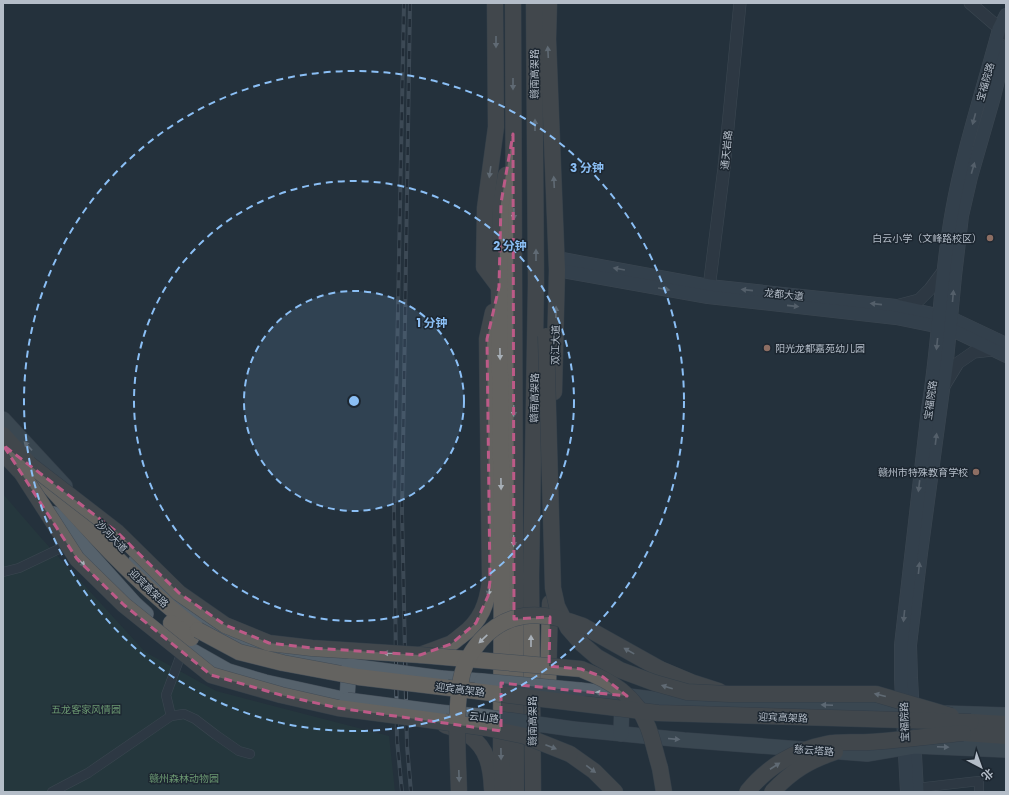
<svg xmlns="http://www.w3.org/2000/svg" width="1009" height="795" font-family="Poppins,'Noto Sans SC',sans-serif">
<style>
.green{fill:#273f3e}
.lines{fill:none;stroke-linecap:round;stroke-linejoin:round}
.minor-casing{stroke:#56606a;stroke-width:10}
.tertiary-casing{stroke:#56606a;stroke-width:13}
.secondary-casing{stroke:#56606a;stroke-width:14}
.primary-casing{stroke:#444e58;stroke-width:16}
.trunk-casing{stroke:#434d57;stroke-width:17}
.minor{stroke:#38424c;stroke-width:9}
.tertiary{stroke:#38424c;stroke-width:12}
.secondary{stroke:#46525f;stroke-width:13}
.primary{stroke:#56626c;stroke-width:15}
.trunk{stroke:#646360;stroke-width:16}
.rail-casing{stroke:#5a6773;stroke-width:4}
.rail{stroke:#1d2731;stroke-width:2.5;stroke-dasharray:8;stroke-linecap:butt}
.primary-bridge-casing{stroke:#444e58;stroke-width:16;stroke-linecap:butt}
.trunk-bridge-casing{stroke:#434d57;stroke-width:17;stroke-linecap:butt}
.primary-bridge{stroke:#56626c;stroke-width:15}
.trunk-bridge{stroke:#646360;stroke-width:16}
.oneway{fill:#a8b0b8}
.oneway2{fill:#8e98a3}
.oneway3{fill:#a1abb6}
.marked{fill:none;stroke:#bc5a87;stroke-width:3;stroke-dasharray:8 5;stroke-linejoin:round}
.ring{fill:none;stroke:#8bbff5;stroke-width:2;stroke-dasharray:7 5}
.education-dot{fill:#8d6e63;stroke:#1d2731;stroke-width:1.5}
.labels{text-anchor:middle;stroke-width:3;stroke-linejoin:round;paint-order:stroke}
.street-label{font-size:10px;fill:#b4bdc8;stroke:#1d2731}
.poi-label{font-size:10px;fill:#b4bdc8;stroke:#1d2731;text-anchor:end}
.park-label{font-size:10px;fill:#6b9871;stroke:#1d2731}
.centre{fill:#8bbff5;stroke:#1d2731;stroke-width:2}
.ring-label{font-size:12px;text-anchor:middle;font-weight:bold;fill:#8bbff5;stroke:#1d2731;stroke-width:3;stroke-linejoin:round;paint-order:stroke}
</style>
<rect width="100%" height="100%" fill="#24313c"/>
<path class="green" d="M3,494L42,539L145,652L216,691L389,736L395,792H3Z"/>
<g class="lines">
<defs>
<g id="minor">
<path d="M3,572L19,568L61,548"/>
<path d="M171,716L166,695L183,649"/>
<path d="M917,788L979,781V792"/>
<path d="M52,792L88,773L171,716L184,714L195,719L216,735L239,751L250,754"/>
</g>
<g id="tertiary">
<path d="M970,3L1006,34"/>
<path d="M708,296L724,168L740,3"/>
<path d="M896,306L919,300L930,289L942,273"/>
<path d="M944,386L958,363L974,352L992,350"/>
</g>
<g id="secondary">
<path d="M557,258L709,286L896,306L951,318L1006,344"/>
<path d="M557,270L708,297L896,318L950,329L1006,356"/>
<path d="M913,714L911,678L910,645L921,553L947,360L955,276L962,216L971,177L994,97L1006,47"/>
<path d="M914,736L917,792"/>
<path d="M907,792L901,679V645L928,409C939,343 940,276 952,211C963,149 983,89 999,29L1006,15"/>
</g>
<g id="primary">
<path d="M3,419L65,486"/>
<path d="M54,514L135,604L146,614"/>
<path d="M136,561L165,591L183,607L222,635L271,653L349,666L347,700L265,682L228,671L182,645"/>
<path d="M441,678L482,681"/>
<path d="M580,690L653,699L833,705L913,712L1006,715"/>
<path d="M439,712L487,717"/>
<path d="M573,729L684,740L867,754L914,746L1006,750"/>
<path d="M621,734L622,697"/>
</g>
<g id="trunk">
<path d="M495,3L496,127L485,208L484,267L499,287"/>
<path d="M513,3L516,792"/>
<path d="M549,3L548,39L557,270L554,392"/>
<path d="M3,435C64,502 126,576 198,630"/>
<path d="M3,453L30,482"/>
<path d="M171,623L191,638"/>
<path d="M583,626L660,669L691,682L719,691"/>
<path d="M420,655C430,651 440,648 450,644C454,642 458,638 462,635C481,621 487,604 490,581L487,339L493,312"/>
<path d="M548,687L550,603"/>
<path d="M971,722L1006,724"/>
<path d="M445,725C453,728 462,731 469,735C488,749 491,767 492,789"/>
<path d="M963,733L1006,736"/>
<path d="M570,754L594,771L615,792"/>
<path d="M660,768L664,792"/>
<path d="M503,792L501,751L502,546L499,287L501,203L506,175"/>
<path d="M533,792L531,576L536,283L534,3"/>
</g>
</defs>
<use href="#minor" class="minor-casing"/>
<use href="#tertiary" class="tertiary-casing"/>
<use href="#secondary" class="secondary-casing"/>
<use href="#primary" class="primary-casing"/>
<use href="#trunk" class="trunk-casing"/>
<use href="#minor" class="minor"/>
<use href="#tertiary" class="tertiary"/>
<use href="#secondary" class="secondary"/>
<use href="#primary" class="primary"/>
<use href="#trunk" class="trunk"/>
<defs>
<g id="rail">
<path d="M410,3L402,512L407,746L411,792"/>
<path d="M402,792L397,740L394,512L404,3"/>
</g>
</defs>
<use href="#rail" class="rail-casing"/>
<use href="#rail" class="rail"/>
<defs>
<g id="primary-bridge">
<path d="M349,666L441,678"/>
<path d="M482,681L580,690"/>
<path d="M347,700L439,712"/>
<path d="M487,717L573,729"/>
</g>
<g id="trunk-bridge">
<path d="M546,336L553,588L557,606L568,628L582,644L597,657L620,670L655,683L687,692L729,694H876L951,716"/>
<path d="M29,464L117,532L179,593L225,625L269,643L312,648L420,655L581,669C611,681 636,695 648,727C653,740 656,755 660,768"/>
<path d="M21,472L77,559L124,605L211,675L281,695L338,708L437,721L487,728L525,736L570,754"/>
<path d="M198,630L239,652L283,663L358,677L658,713L971,722"/>
<path d="M459,792C458,757 455,720 460,685C464,653 490,621 524,616C543,613 565,619 583,626"/>
<path d="M747,792C767,767 795,750 826,744C840,741 855,743 869,742C900,740 931,736 963,733"/>
<path d="M772,792C792,771 808,761 835,752"/>
</g>
</defs>
<use href="#primary-bridge" class="primary-bridge-casing"/>
<use href="#trunk-bridge" class="trunk-bridge-casing"/>
<use href="#primary-bridge" class="primary-bridge"/>
<use href="#trunk-bridge" class="trunk-bridge"/>
</g>
<defs><path id="oneway-solid" d="M-6-.8H1V-3.2L6.5 0L1 3.2V.8H-6Z"/></defs>
<g class="oneway">
<use href="#oneway-solid" transform="translate(496 42) rotate(90)"/>
<use href="#oneway-solid" transform="translate(548 52) rotate(-93)"/>
<use href="#oneway-solid" transform="translate(513 84) rotate(90)"/>
<use href="#oneway-solid" transform="translate(535 125) rotate(-90)"/>
<use href="#oneway-solid" transform="translate(490 172) rotate(98)"/>
<use href="#oneway-solid" transform="translate(554 182) rotate(-93)"/>
<use href="#oneway-solid" transform="translate(514 214) rotate(90)"/>
<use href="#oneway-solid" transform="translate(536 255) rotate(-90)"/>
<use href="#oneway-solid" transform="translate(556 312) rotate(-89)"/>
<use href="#oneway-solid" transform="translate(500 354) rotate(89)"/>
<use href="#oneway-solid" transform="translate(514 411) rotate(90)"/>
<use href="#oneway-solid" transform="translate(501 484) rotate(89)"/>
<use href="#oneway-solid" transform="translate(514 541) rotate(90)"/>
<use href="#oneway-solid" transform="translate(81 562) rotate(46)"/>
<use href="#oneway-solid" transform="translate(489 590) rotate(98)"/>
<use href="#oneway-solid" transform="translate(483 639) rotate(136)"/>
<use href="#oneway-solid" transform="translate(531 641) rotate(-90)"/>
<use href="#oneway-solid" transform="translate(629 651) rotate(-151)"/>
<use href="#oneway-solid" transform="translate(389 653) rotate(-177)"/>
<use href="#oneway-solid" transform="translate(667 687) rotate(-163)"/>
<use href="#oneway-solid" transform="translate(880 695) rotate(-166)"/>
<use href="#oneway-solid" transform="translate(551 747) rotate(21)"/>
<use href="#oneway-solid" transform="translate(501 754) rotate(89)"/>
<use href="#oneway-solid" transform="translate(775 766) rotate(-33)"/>
<use href="#oneway-solid" transform="translate(591 769) rotate(37)"/>
<use href="#oneway-solid" transform="translate(459 776) rotate(88)"/>
</g>
<g class="oneway2">
<use href="#oneway-solid" transform="translate(974 119) rotate(105)"/>
<use href="#oneway-solid" transform="translate(973 168) rotate(-74)"/>
<use href="#oneway-solid" transform="translate(619 269) rotate(-170)"/>
<use href="#oneway-solid" transform="translate(664 289) rotate(10)"/>
<use href="#oneway-solid" transform="translate(747 290) rotate(-174)"/>
<use href="#oneway-solid" transform="translate(953 296) rotate(-85)"/>
<use href="#oneway-solid" transform="translate(876 304) rotate(-174)"/>
<use href="#oneway-solid" transform="translate(793 306) rotate(6)"/>
<use href="#oneway-solid" transform="translate(937 344) rotate(96)"/>
<use href="#oneway-solid" transform="translate(936 439) rotate(-83)"/>
<use href="#oneway-solid" transform="translate(919 486) rotate(97)"/>
<use href="#oneway-solid" transform="translate(919 568) rotate(-84)"/>
<use href="#oneway-solid" transform="translate(904 616) rotate(96)"/>
</g>
<g class="oneway3">
<use href="#oneway-solid" transform="translate(28 446) rotate(-133)"/>
<use href="#oneway-solid" transform="translate(601 693) rotate(-173)"/>
<use href="#oneway-solid" transform="translate(827 705) rotate(-178)"/>
<use href="#oneway-solid" transform="translate(674 739) rotate(5)"/>
<use href="#oneway-solid" transform="translate(943 747) rotate(2)"/>
</g>
<path d="M0 0H1009V795H0ZM513,134L514,619L550,617L549,666L581,669L603,677L627,696L501,683V731L338,708L281,695L211,675L124,605L77,559L3,445L117,532L179,593L225,625L269,643L312,648L420,655L451,644L476,623L488,596L490,581L487,339L499,287L501,203Z" fill="#24313c" fill-opacity=".55" fill-rule="evenodd"/>
<path class="marked" d="M513,134L514,619L550,617L549,666L581,669L603,677L627,696L501,683V731L338,708L281,695L211,675L124,605L77,559L3,445L117,532L179,593L225,625L269,643L312,648L420,655L451,644L476,623L488,596L490,581L487,339L499,287L501,203Z"/>
<circle cx="354" cy="401" r="110" fill="#8bbff5" fill-opacity=".12"/>
<g class="ring">
<circle cx="354" cy="401" r="110"/>
<circle cx="354" cy="401" r="220"/>
<circle cx="354" cy="401" r="330"/>
</g>
<g class="education-dot">
<circle cx="990" cy="238" r="4"/>
<circle cx="767" cy="348" r="4"/>
<circle cx="976" cy="472" r="4"/>
</g>
<g class="labels">
<g class="street-label">
<text transform="translate(534 74) rotate(-90)" y="4">赣南高架路</text>
<text transform="translate(985 82) rotate(-74)" y="4">宝福院路</text>
<text transform="translate(726 150) rotate(-84)" y="4">通天岩路</text>
<text transform="translate(784 294) rotate(6)" y="4">龙都大道</text>
<text transform="translate(555 345) rotate(-89)" y="4">双江大道</text>
<text transform="translate(534 398) rotate(-89)" y="4">赣南高架路</text>
<text transform="translate(930 400) rotate(-82)" y="4">宝福院路</text>
<text transform="translate(112 536) rotate(46)" y="4">沙河大道</text>
<text transform="translate(149 588) rotate(44)" y="4">迎宾高架路</text>
<text transform="translate(460 689) rotate(7)" y="4">迎宾高架路</text>
<text transform="translate(484 717) rotate(6)" y="4">云山路</text>
<text transform="translate(783 717) rotate(2)" y="4">迎宾高架路</text>
<text transform="translate(532 721) rotate(-90)" y="4">赣南高架路</text>
<text transform="translate(904 722) rotate(-92)" y="4">宝福院路</text>
<text transform="translate(814 750) rotate(4)" y="4">慈云塔路</text>
</g>
<g class="poi-label">
<text x="982" y="242">白云小学（文峰路校区）</text>
<text x="775" y="352" text-anchor="start">阳光龙都嘉苑幼儿园</text>
<text x="968" y="476">赣州市特殊教育学校</text>
</g>
<g class="park-label">
<text x="86" y="713">五龙客家风情园</text>
<text x="184" y="782">赣州森林动物园</text>
</g>
</g>
<circle cx="354" cy="401" r="6" class="centre"/>
<g class="ring-label">
<text x="587" y="172">3 分钟</text>
<text x="510" y="250">2 分钟</text>
<text x="432" y="327">1 分钟</text>
</g>
<rect width="1009" height="795" fill="none" stroke="#b4bdc8" stroke-width="8"/>
<g transform="translate(981 767) rotate(139)" stroke="#1d2731" stroke-width="3" paint-order="stroke">
<path d="M0-3L7 15L0 10L-7 15Z" fill="#b4bdc8"/>
<text y="-6" font-size="11" font-weight="bold" text-anchor="middle" fill="#b4bdc8">北</text>
</g>
</svg>
